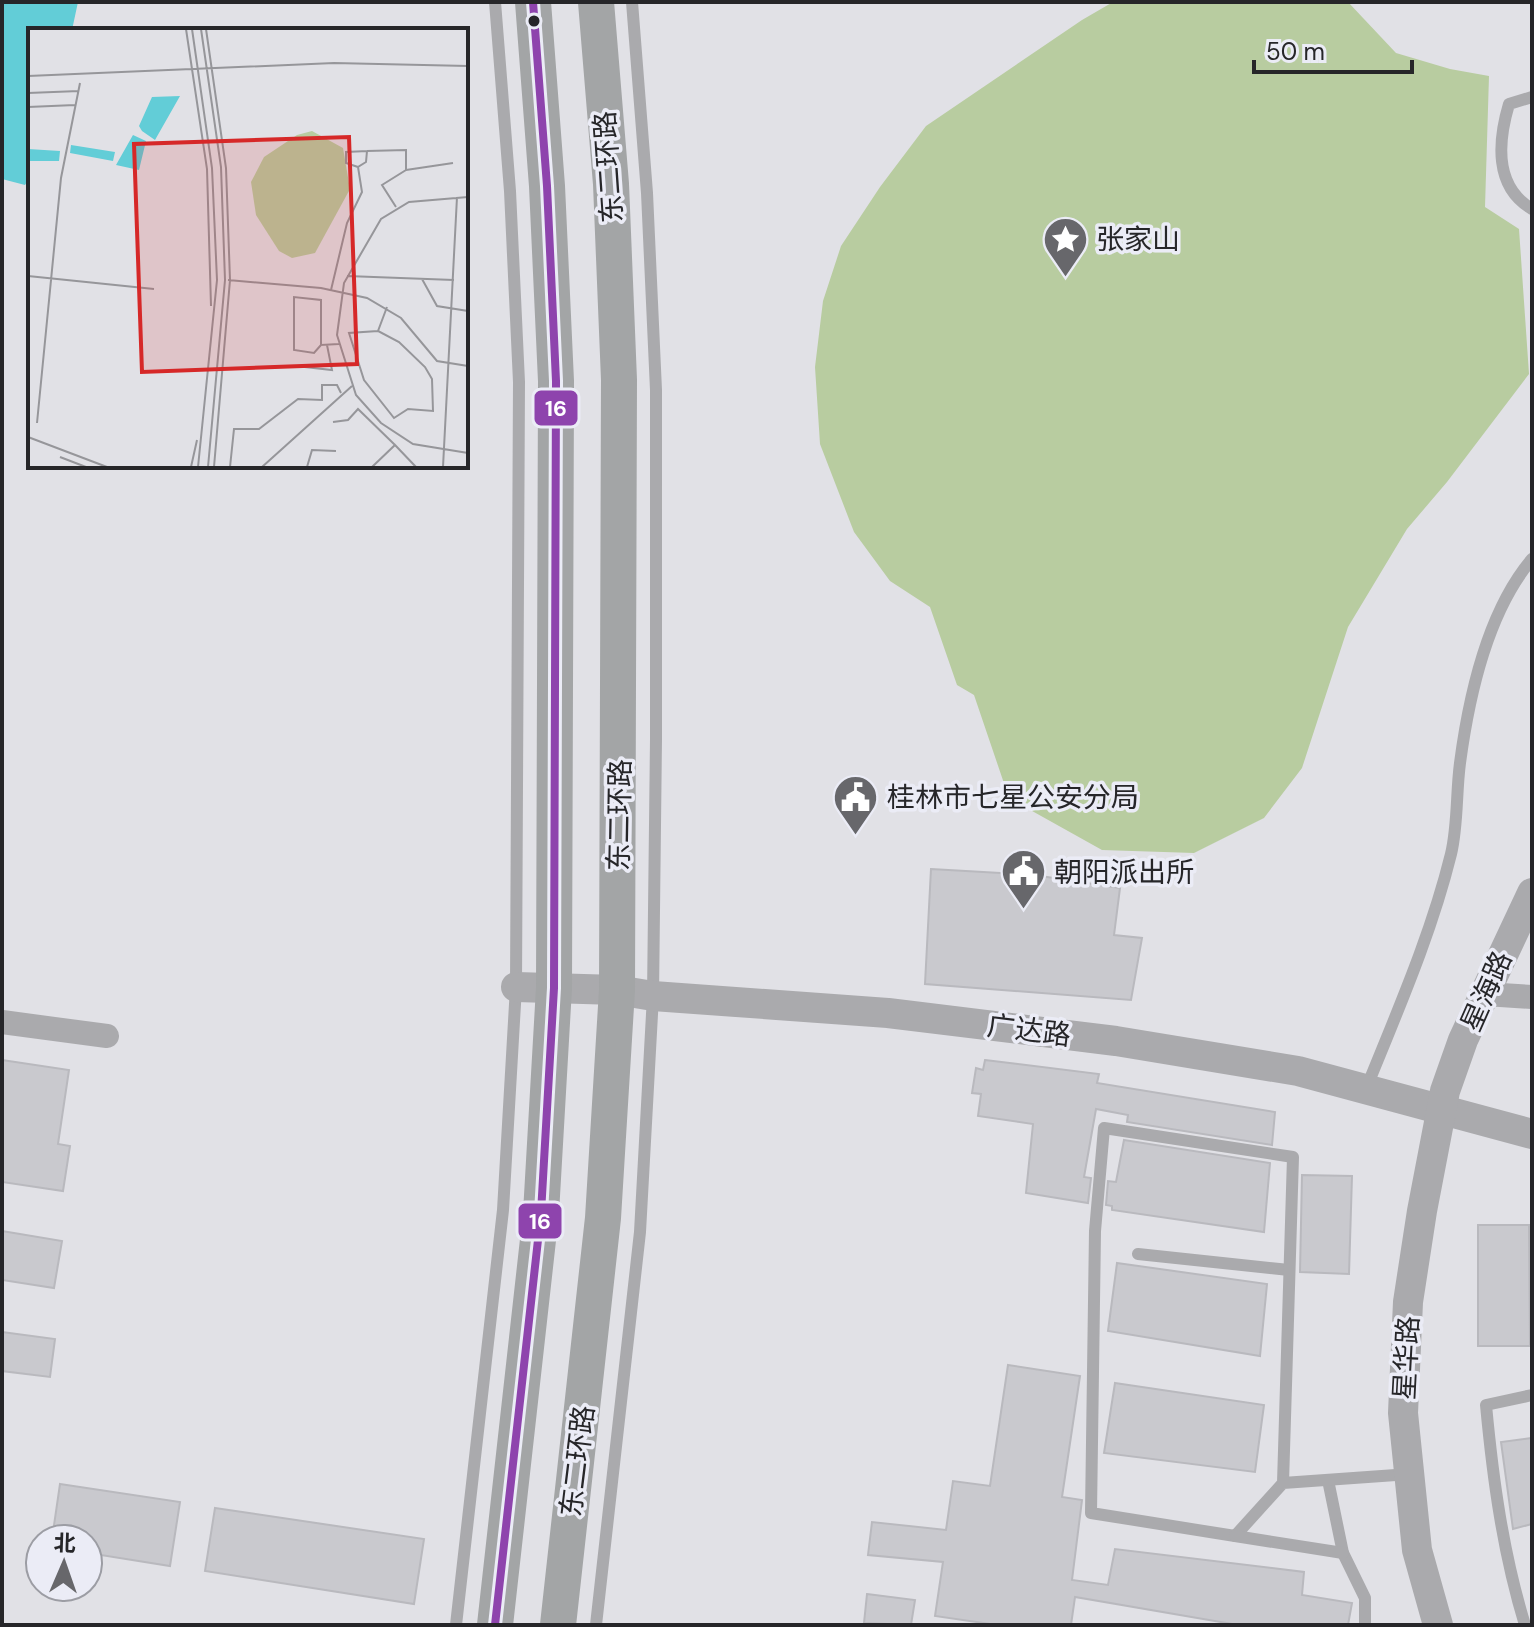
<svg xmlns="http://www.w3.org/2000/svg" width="1534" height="1627" font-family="'DM Sans','Noto Sans SC',sans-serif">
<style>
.forest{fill:#b8cca0}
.water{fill:#62cdd7}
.building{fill:#c9c9ce;stroke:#b9b9be;stroke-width:2}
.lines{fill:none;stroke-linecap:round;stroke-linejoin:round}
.service{stroke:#aaaaad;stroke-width:12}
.minor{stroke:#aaaaad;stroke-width:24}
.tertiary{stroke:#aaaaad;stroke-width:30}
.primary{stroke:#a3a5a6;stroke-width:36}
.bus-1-casing{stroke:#ebecf6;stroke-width:14}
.bus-1{stroke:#8e44ad;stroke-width:8}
.bus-dot{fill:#262629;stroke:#ebecf6;stroke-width:3}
.labels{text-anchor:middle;stroke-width:7;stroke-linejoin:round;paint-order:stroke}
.street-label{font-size:28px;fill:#262629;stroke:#ebecf6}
.poi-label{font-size:28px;fill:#262629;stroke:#ebecf6;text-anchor:start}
.inset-road{fill:none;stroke:#96969a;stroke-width:2}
.view{fill:#d62828;fill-opacity:0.15;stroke:#d62828;stroke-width:4}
.inset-edge{fill:none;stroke:#262629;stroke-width:4}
.line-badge{stroke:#ebecf6;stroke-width:3}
.badge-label{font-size:22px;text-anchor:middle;font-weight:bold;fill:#fff}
</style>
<rect width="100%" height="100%" fill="#e1e1e6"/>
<path class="forest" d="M1113,2H1348L1396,53L1450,69L1489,76L1485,207L1519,229L1529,374L1447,482L1407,529L1348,627L1302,768L1264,818L1194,853L1102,850L1009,798L974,695L957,685L930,607L890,581L854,532L820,444L815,367L823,301L841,246L880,187L926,126L1082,20Z"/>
<path class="water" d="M2,2H78L72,30H30V177L25,185L2,179Z"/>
<g class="building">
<path d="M931,869L1034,875L1120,888L1114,935L1142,938L1131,1000L925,984Z"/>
<path d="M2,1060L69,1070L58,1144L70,1146L63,1191L2,1182Z"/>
<path d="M985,1060L1099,1074L1097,1083L1275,1112L1272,1145L1127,1122L1128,1115L1096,1109L1084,1177L1091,1178L1088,1203L1026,1193L1033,1124L978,1116L981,1094L972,1093L976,1068L983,1070Z"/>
<path d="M1124,1140L1270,1163L1264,1232L1112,1210V1206L1106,1205L1108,1181L1116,1182Z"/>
<path d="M1302,1175L1352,1176L1349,1274L1300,1272Z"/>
<path d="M1478,1225H1529L1530,1346H1478Z"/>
<path d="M2,1231L62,1241L54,1288L2,1280Z"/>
<path d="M1117,1263L1267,1284L1260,1356L1108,1331Z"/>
<path d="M2,1332L55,1339L50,1377L2,1371Z"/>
<path d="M1008,1365L1080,1376L1062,1497L1082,1500L1072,1580L1108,1585L1115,1549L1304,1572L1302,1595L1352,1603L1348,1625H1238L1075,1597L1071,1625H997L935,1616L943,1562L868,1555L872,1522L946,1530L953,1481L990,1486Z"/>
<path d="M1115,1383L1264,1405L1255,1472L1104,1453Z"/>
<path d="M1532,1438V1524L1513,1529L1501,1442Z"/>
<path d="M60,1484L180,1502L170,1566L88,1553V1539H52Z"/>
<path d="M215,1508L424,1539L414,1604L205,1571Z"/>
<path d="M867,1594L915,1600L911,1625L864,1623Z"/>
</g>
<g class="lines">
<g class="service">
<path d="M1532,97L1509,104C1498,141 1494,187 1532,209"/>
<path d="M1366,1089C1397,1012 1431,935 1451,854C1458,825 1456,793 1460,763C1469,695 1487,612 1532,559"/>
<path d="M1138,1254L1289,1270"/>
<path d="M1328,1480L1343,1553L1365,1598V1625"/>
<path d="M1283,1483L1235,1536L1091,1513L1095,1231L1104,1128L1293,1157L1283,1483L1410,1474"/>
<path d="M1235,1536L1343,1553"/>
<path d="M456,1625L503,1210L516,987L519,382L510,191L495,2"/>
<path d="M596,1625L640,1232L653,996L656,739V390L647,193L632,2"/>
<path d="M1525,1625C1503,1553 1493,1480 1486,1405L1532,1395"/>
</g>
<g class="minor">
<path d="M1485,994L1532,997"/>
<path d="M2,1022L107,1036"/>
</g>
<g class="tertiary">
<path d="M516,987L617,990L653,996L888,1013L1116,1041L1298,1071L1532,1134"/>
<path d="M1438,1625L1417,1550L1403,1413L1408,1302L1422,1211L1445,1091L1463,1040L1532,893"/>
</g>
<g class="primary">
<path d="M495,1625L541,1213L554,988L556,381L547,186L533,2"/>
<path d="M558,1625L603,1218L617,990L619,380L611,184L596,2"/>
</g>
<defs>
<path id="bus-1" d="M495,1625L541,1213L554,988L556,381L547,186L533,2"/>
</defs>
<use href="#bus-1" class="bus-1-casing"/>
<use href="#bus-1" class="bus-1"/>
</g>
<defs>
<symbol id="sight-pin" viewBox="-11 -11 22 30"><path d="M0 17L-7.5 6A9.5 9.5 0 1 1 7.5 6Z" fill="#67676b" stroke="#ebecf6"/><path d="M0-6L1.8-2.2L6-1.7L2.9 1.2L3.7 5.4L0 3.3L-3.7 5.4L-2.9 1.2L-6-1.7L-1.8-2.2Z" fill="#fff"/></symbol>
<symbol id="civic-pin" viewBox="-11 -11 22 30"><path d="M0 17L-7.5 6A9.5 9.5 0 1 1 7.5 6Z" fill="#67676b" stroke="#ebecf6"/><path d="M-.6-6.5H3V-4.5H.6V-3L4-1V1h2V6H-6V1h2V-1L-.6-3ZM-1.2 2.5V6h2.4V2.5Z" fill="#fff"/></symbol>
</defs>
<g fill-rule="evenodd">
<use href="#sight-pin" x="1040" y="214" width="51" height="69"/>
<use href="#civic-pin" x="830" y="772" width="51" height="69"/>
<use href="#civic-pin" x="998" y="846" width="51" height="69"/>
</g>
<circle class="bus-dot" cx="534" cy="21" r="7"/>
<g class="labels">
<g class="street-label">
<text transform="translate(608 167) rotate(-94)" y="10">东二环路</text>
<text transform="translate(619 815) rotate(-89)" y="10">东二环路</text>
<text transform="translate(1486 991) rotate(-66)" y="10">星海路</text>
<text transform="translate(1029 1030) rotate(7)" y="10">广达路</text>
<text transform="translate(1406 1358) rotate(-87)" y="10">星华路</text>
<text transform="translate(577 1461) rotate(-83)" y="10">东二环路</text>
</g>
<g class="poi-label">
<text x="1096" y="249">张家山</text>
<text x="887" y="807">桂林市七星公安分局</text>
<text x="1054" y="882">朝阳派出所</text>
</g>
</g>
<g transform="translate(28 28)">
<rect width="440" height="440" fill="#e1e1e6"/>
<path d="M284,103L315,120L322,161L287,225L264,230L251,223L228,187L223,154L236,129L269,107Z" fill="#b8cca0"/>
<path d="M152,68L127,112L114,103L111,98L124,69ZM105,107L118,113L111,142L88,137ZM43,117L87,124L85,133L42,125ZM0,121L32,123L31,133H0Z" fill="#62cdd7"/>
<path class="inset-road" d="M158,1L179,141L183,278M164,1L184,140L189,252L170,439M173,1L193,139L197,252L180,439M178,1L198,140L202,252L186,439M0,48L306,35L440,38M0,65L51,63M0,79L47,77M339,123L378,122V142L354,157L368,179M378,142L425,135M440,169L381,174L353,191L316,255L309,307L328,367L353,395L385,416L440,425M0,248L126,261M319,248L426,252M394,251L409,278L440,283M200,252L293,260L339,270L373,290L409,333L440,338M303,262L319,195L334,164L330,139L338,134L339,123L318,124V135L330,139M350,303L321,305L336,352L366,390L380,381L405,383L404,351L397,339L371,314L350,303L359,279M293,317L286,325L266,322V269L293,272V317L311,316M268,338L304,342L299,317M305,394L320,392L330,381L367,417M9,395L33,150L52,55M0,409L79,439M32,429L58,439M163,439L169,412M202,439L206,401H231L270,371L294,372V357H309L313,365M234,439L324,358M279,439L284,422L308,423M344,439L367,417L388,439M415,439L429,169"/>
<path class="view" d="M321,109L329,336L114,344L106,116Z"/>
<rect width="440" height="440" class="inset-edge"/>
</g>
<g class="line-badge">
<rect x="533" y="389" width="46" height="38" rx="8" fill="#8e44ad"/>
<rect x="517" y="1202" width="46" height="38" rx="8" fill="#8e44ad"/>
</g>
<g class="badge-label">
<text x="556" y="416">16</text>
<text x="540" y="1229">16</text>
</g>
<rect width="1534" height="1627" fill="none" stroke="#262629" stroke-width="8"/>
<g transform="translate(64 1563) rotate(2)"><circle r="38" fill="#ebecf6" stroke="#9c9da4" stroke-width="2"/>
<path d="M0-6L14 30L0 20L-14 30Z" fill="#67676b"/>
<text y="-12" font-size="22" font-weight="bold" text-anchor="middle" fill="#262629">北</text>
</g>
<path d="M1254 60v12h158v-12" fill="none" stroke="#262629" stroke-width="4"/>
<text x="1266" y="60" font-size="24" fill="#262629" stroke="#ebecf6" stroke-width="6" paint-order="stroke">50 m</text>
</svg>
